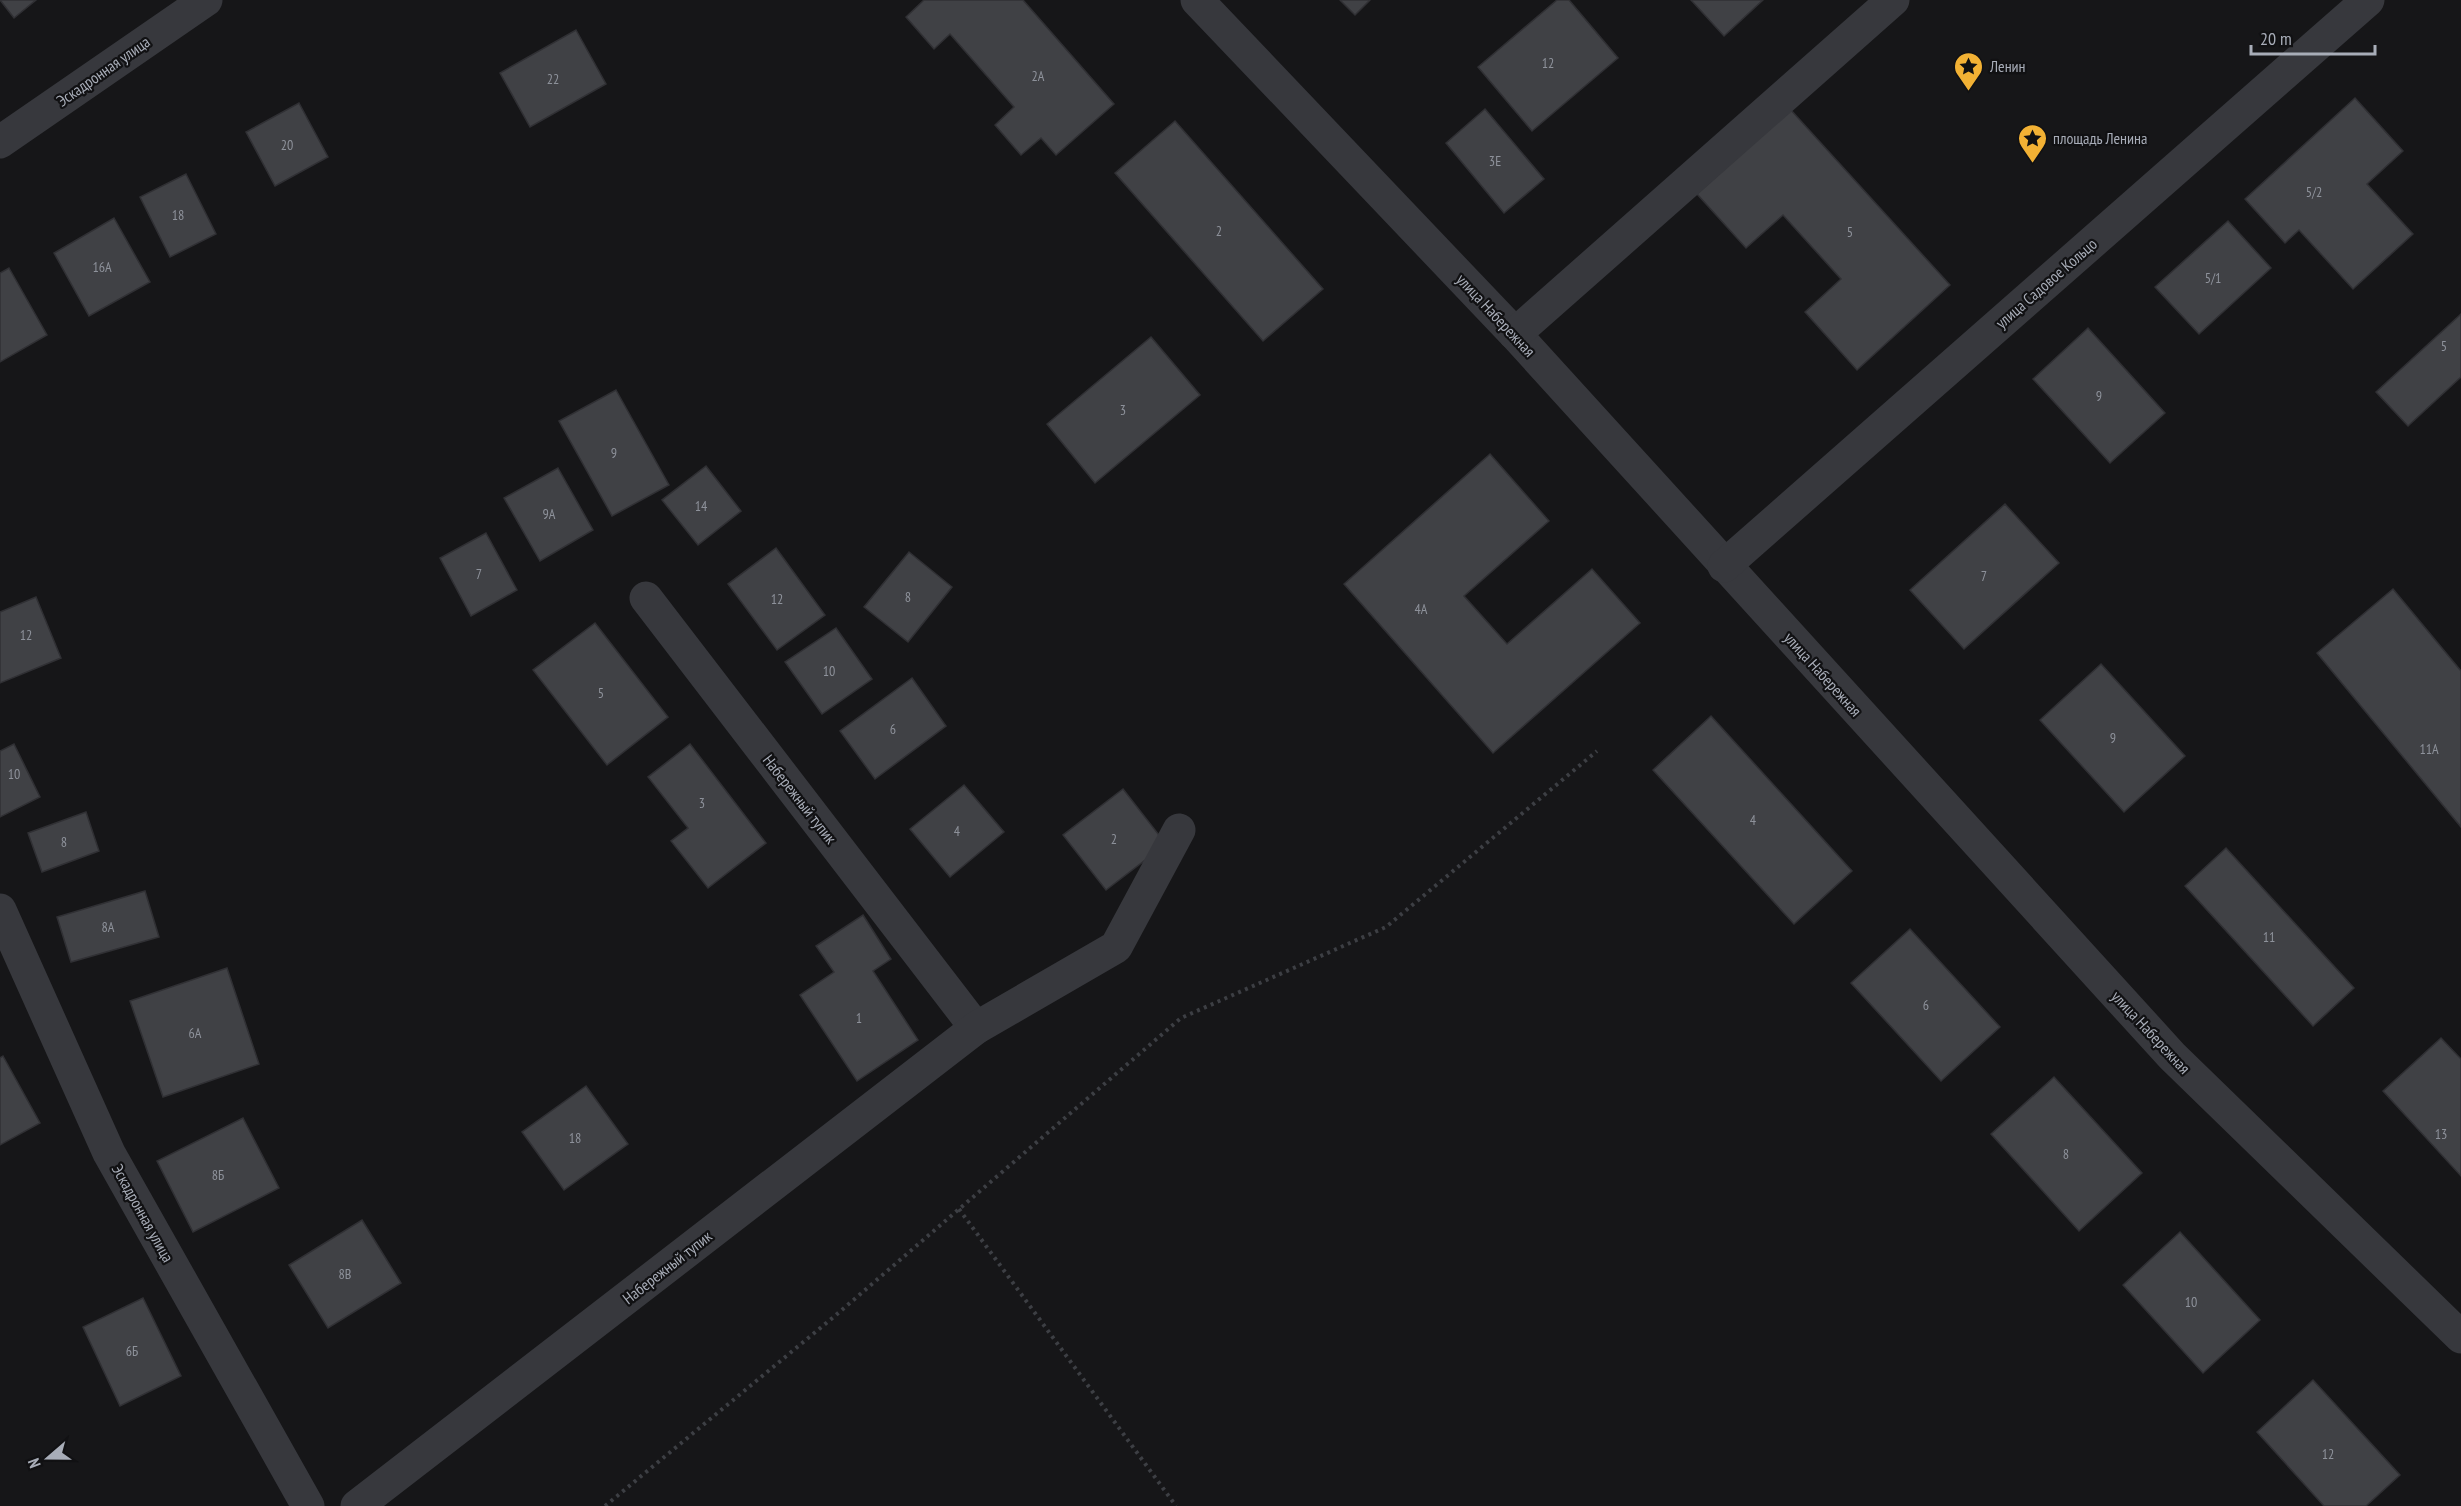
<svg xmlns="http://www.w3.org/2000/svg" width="2461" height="1506" font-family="'PT Sans Narrow',sans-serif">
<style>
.building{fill:#404145;stroke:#303034;stroke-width:1.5}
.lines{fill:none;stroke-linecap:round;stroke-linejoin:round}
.path{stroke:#3d3f44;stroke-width:4;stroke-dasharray:3 4.5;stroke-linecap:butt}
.minor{stroke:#37383d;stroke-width:33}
.labels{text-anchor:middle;stroke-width:4.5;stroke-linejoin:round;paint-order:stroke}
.number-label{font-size:14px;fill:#8e929b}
.poi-label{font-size:16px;fill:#a8adb8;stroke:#111113;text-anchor:start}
.street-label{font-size:16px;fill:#a8adb8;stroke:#111113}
</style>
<rect width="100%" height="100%" fill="#161618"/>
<g class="building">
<path d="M0,0H36L14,18Z"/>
<path d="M924,0H1023L1114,104L1056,155L1041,138L1021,155L995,125L1014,107L950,34L934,49L906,17Z"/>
<path d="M1340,0H1370L1355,15Z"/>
<path d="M1557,0H1569L1618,58L1532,131L1478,67Z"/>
<path d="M1691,0H1763L1724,36Z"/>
<path d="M576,30L606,84L530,127L500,73Z"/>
<path d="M2355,98L2403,151L2367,184L2413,234L2353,289L2299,230L2285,243L2245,199Z"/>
<path d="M299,103L328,157L275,186L246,132Z"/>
<path d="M1485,109L1544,179L1504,213L1446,143Z"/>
<path d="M1790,109L1950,285L1857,370L1805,312L1841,279L1783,215L1746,248L1697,194Z"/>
<path d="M1175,121L1323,289L1263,341L1115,173Z"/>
<path d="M186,174L216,234L170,257L140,197Z"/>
<path d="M114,218L150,282L89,316L54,253Z"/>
<path d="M2228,221L2271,268L2199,334L2155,287Z"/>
<path d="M9,268L47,335L0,362V273Z"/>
<path d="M2461,314V377L2408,426L2376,392Z"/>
<path d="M2088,328L2165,413L2110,463L2033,379Z"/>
<path d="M1151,337L1200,395L1095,483L1047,424Z"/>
<path d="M616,390L669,485L612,516L559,421Z"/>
<path d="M1490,454L1549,521L1464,596L1507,644L1592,569L1640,623L1493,753L1344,584Z"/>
<path d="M706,466L741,511L698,545L662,500Z"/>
<path d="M558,468L593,530L540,561L504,498Z"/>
<path d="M2005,504L2059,563L1964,649L1910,590Z"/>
<path d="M486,533L517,590L471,616L440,558Z"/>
<path d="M776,548L825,615L777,650L728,584Z"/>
<path d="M909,552L952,587L908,642L864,607Z"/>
<path d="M2393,589L2461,671V827L2317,653Z"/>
<path d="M36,597L61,658L0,683V612Z"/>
<path d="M595,623L668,717L607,765L533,670Z"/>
<path d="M836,628L872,679L822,714L785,662Z"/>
<path d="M2101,664L2185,756L2124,812L2040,720Z"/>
<path d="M912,678L946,726L875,779L840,731Z"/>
<path d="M1711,716L1852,871L1794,924L1653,770Z"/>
<path d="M14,744L40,797L0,817V751Z"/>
<path d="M690,744L766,843L708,888L671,841L688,828L648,777Z"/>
<path d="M964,785L1004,832L950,877L910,829Z"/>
<path d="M1123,789L1166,844L1106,890L1063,835Z"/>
<path d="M86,812L99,851L42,872L28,833Z"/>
<path d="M2226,848L2354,988L2313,1026L2185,886Z"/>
<path d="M145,891L159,937L71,962L57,917Z"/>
<path d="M863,915L891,959L873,971L918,1040L857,1081L800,995L834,972L816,946Z"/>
<path d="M1910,929L2000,1027L1941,1081L1851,983Z"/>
<path d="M227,968L259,1064L163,1097L130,1001Z"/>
<path d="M2441,1038L2461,1059V1176L2383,1091Z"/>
<path d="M3,1056L40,1123L0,1145V1058Z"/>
<path d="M2054,1077L2142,1173L2079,1231L1991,1134Z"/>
<path d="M586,1086L628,1144L564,1190L522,1132Z"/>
<path d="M243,1118L279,1188L193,1232L157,1161Z"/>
<path d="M362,1220L401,1283L328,1328L289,1265Z"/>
<path d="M2180,1232L2260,1320L2203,1373L2123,1285Z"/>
<path d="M143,1298L181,1376L120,1406L83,1327Z"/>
<path d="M2313,1380L2400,1475L2366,1506H2324L2257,1432Z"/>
</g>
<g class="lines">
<g class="path">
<path d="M959,1209L1176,1506"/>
<path d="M605,1506L836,1315L1181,1018L1386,927L1597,751"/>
</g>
<g class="minor">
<path d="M1197,0L1515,334L2172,1056L2461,1337"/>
<path d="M0,142L206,0"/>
<path d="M1515,334L1893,0"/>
<path d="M1724,566L2368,0"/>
<path d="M646,598L976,1028"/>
<path d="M0,910L109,1153L308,1506"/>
<path d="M357,1506L976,1028L1116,947L1179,830"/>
</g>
</g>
<defs>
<symbol id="sight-pin" viewBox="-11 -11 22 30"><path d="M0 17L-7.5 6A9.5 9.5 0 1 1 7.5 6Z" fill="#f2b134" stroke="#111113"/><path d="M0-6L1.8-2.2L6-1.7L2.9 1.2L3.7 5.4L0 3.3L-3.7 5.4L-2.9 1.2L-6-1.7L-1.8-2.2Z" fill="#111"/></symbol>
</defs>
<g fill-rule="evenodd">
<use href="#sight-pin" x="1952" y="50" width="33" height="45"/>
<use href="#sight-pin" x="2016" y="122" width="33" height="45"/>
</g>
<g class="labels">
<g class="number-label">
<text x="1548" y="68">12</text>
<text x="1038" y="81">2А</text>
<text x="553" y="84">22</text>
<text x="287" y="150">20</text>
<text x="1495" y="166">3Е</text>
<text x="2314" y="197">5/2</text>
<text x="178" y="220">18</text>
<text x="1219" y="236">2</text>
<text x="1850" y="237">5</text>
<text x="102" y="272">16А</text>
<text x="2213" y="283">5/1</text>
<text x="2444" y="351">5</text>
<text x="2099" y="401">9</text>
<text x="1123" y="415">3</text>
<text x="614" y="458">9</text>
<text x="701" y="511">14</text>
<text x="549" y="519">9А</text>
<text x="479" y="579">7</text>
<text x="1984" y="581">7</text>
<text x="908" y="602">8</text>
<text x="777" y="604">12</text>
<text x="1421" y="614">4А</text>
<text x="26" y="640">12</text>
<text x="829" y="676">10</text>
<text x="601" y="698">5</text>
<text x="893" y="734">6</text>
<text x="2113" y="743">9</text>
<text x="2429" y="754">11А</text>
<text x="14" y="779">10</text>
<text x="702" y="808">3</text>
<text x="1753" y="825">4</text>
<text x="957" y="836">4</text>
<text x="1114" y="844">2</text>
<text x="64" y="847">8</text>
<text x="108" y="932">8А</text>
<text x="2269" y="942">11</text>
<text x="1926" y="1010">6</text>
<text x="859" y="1023">1</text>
<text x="195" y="1038">6А</text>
<text x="2441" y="1139">13</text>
<text x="575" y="1143">18</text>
<text x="2066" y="1159">8</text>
<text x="218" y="1180">8Б</text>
<text x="345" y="1279">8В</text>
<text x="2191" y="1307">10</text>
<text x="132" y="1356">6Б</text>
<text x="2328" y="1459">12</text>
</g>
<g class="poi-label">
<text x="1990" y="72">Ленин</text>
<text x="2053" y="144">площадь Ленина</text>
</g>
<g class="street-label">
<text transform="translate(103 71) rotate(-35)" y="6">Эскадронная улица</text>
<text transform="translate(2046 283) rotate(-41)" y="6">улица Садовое Кольцо</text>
<text transform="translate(1496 315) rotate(47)" y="6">улица Набережная</text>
<text transform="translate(1823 674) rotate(48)" y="6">улица Набережная</text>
<text transform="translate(800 799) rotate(52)" y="6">Набережный тупик</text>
<text transform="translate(2151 1032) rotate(47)" y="6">улица Набережная</text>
<text transform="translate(143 1213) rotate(61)" y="6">Эскадронная улица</text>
<text transform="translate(667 1267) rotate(-38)" y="6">Набережный тупик</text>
</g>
</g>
<g transform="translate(48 1458) rotate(250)" stroke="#111113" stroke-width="4.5" paint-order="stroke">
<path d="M0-4.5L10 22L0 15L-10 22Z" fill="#a8adb8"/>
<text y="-9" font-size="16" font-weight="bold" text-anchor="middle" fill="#a8adb8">N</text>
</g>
<path d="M2251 45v9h124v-9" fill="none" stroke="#a8adb8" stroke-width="3"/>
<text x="2260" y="45" font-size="18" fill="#a8adb8" stroke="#111113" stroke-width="4.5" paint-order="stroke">20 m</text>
</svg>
